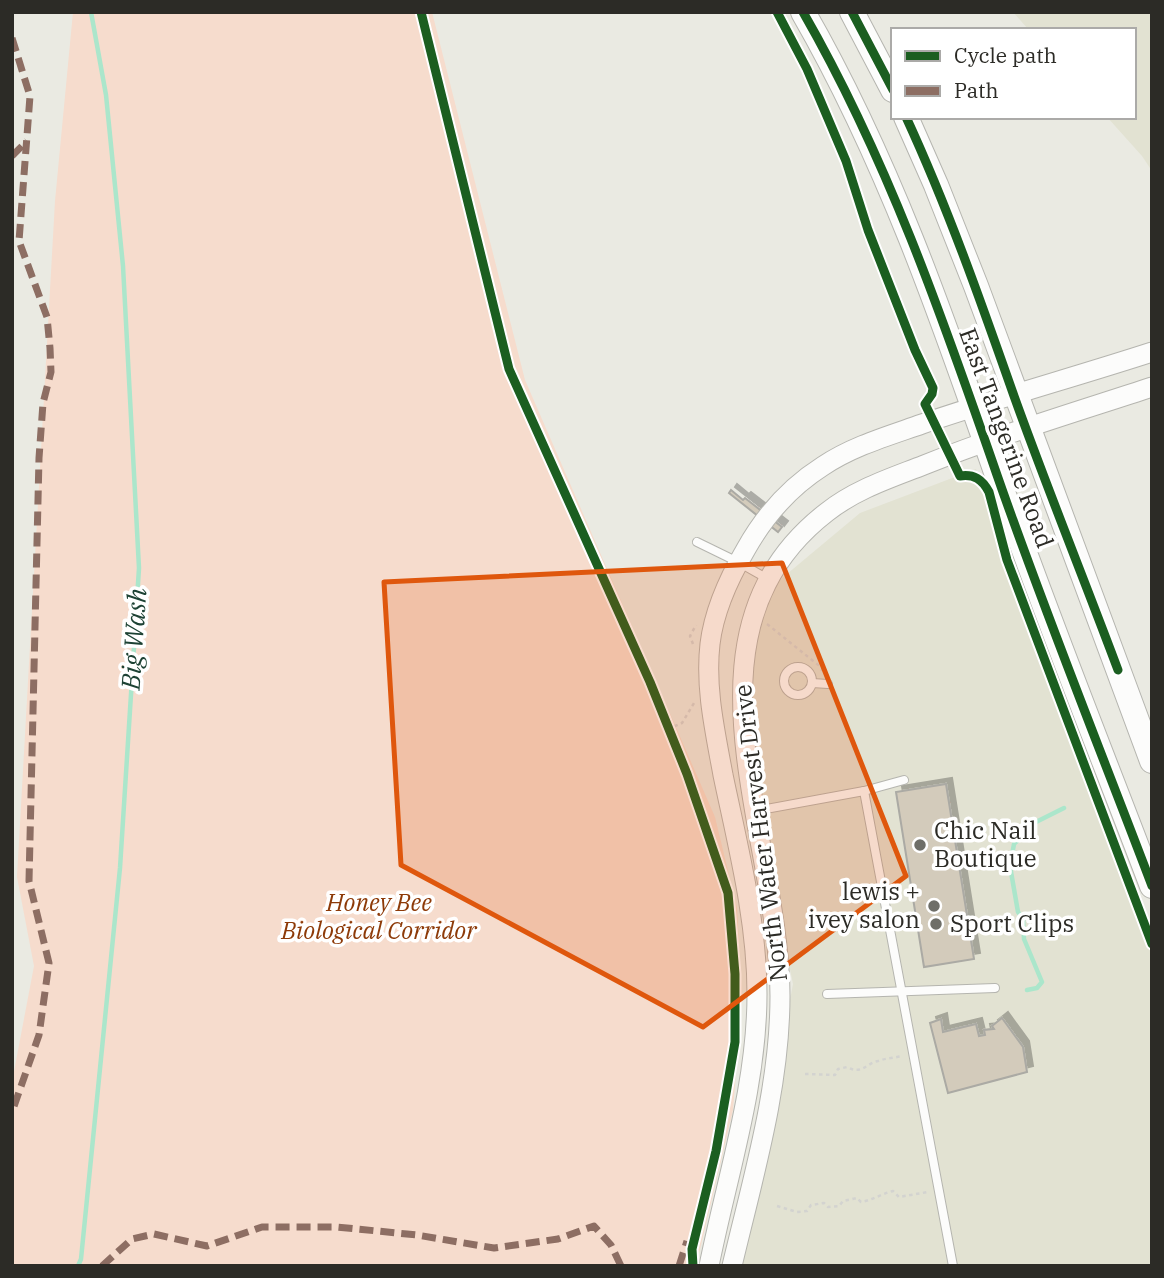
<svg xmlns="http://www.w3.org/2000/svg" width="1164" height="1278" font-family="'IBM Plex Serif',serif">
<style>
.built{fill:#e2e2d2}
.green{fill:#f6dccd}
.lines{fill:none;stroke-linecap:round;stroke-linejoin:round}
.stream{stroke:#abe6cb;stroke-width:4.5}
.building{fill:#d3cbbb;stroke:#abaaa4;stroke-width:2;filter:url(#shadow)}
.service-casing{stroke:#b5b5af;stroke-width:10}
.tertiary-casing{stroke:#b5b5af;stroke-width:21}
.primary-casing{stroke:#b5b5af;stroke-width:26}
.path{stroke:#d3d3d0;stroke-width:2.5;stroke-dasharray:3.5 3.5;stroke-linecap:butt}
.service{stroke:#fcfcfb;stroke-width:8}
.tertiary{stroke:#fcfcfb;stroke-width:19}
.primary{stroke:#fcfcfb;stroke-width:24}
.quiet{stroke:#8d6e63;stroke-width:7;stroke-dasharray:14 7;stroke-linecap:butt}
.cycleway-casing{stroke:#fff;stroke-width:13}
.cycleway{stroke:#1b5e20;stroke-width:9}
.marked{fill:#df570d;fill-opacity:0.2;stroke:#df570d;stroke-width:5;stroke-linejoin:round}
.poi-dot{fill:#6e6e68;stroke:#fff;stroke-width:2.5}
.labels{text-anchor:middle;stroke-width:7;stroke-linejoin:round;paint-order:stroke}
.street-label{font-size:24px;fill:#2c2b26;stroke:#fff}
.poi-label{font-size:24px;fill:#2c2b26;stroke:#fff;text-anchor:start}
.park-label{font-size:24px;font-style:italic;fill:#8d3a08;stroke:#fff}
.water-label{font-size:26px;font-style:italic;fill:#1d4234;stroke:#fff}
</style>
<defs>
<filter id="shadow"><feDropShadow dx="6" dy="-6" stdDeviation="0" flood-color="#0004"/></filter>
</defs>
<rect width="100%" height="100%" fill="#eaeae2"/>
<g class="built">
<path d="M1013,12H1152V171L1142,156L1107,117H1134V30H1029Z"/>
<path d="M976,469L1152,949V1266H739L793,984L757,809L746,672L775,584L860,513Z"/>
</g>
<path class="green" d="M73,12H432L525,380L715,817L737,908L742,997L733,1110L696,1266H12V1082L34,966L17,877L55,201Z"/>
<g class="lines">
<g class="stream">
<path d="M1027,990L1037,988L1042,982L1024,939L1023,919L1018,912L1010,866L1014,844L1036,822L1064,808"/>
<path d="M78,1266L81,1259L120,868L139,568L123,266L106,95L91,12"/>
</g>
</g>
<g class="building">
<path d="M731,490L743,500L745,498L782,527L778,532L729,493Z"/>
<path d="M946,784L974,959L924,967L896,792Z"/>
<path d="M1002,1018L1023,1047L1027,1072L948,1093L930,1023L941,1019L943,1032L976,1024L979,1036L985,1035L984,1030L994,1029L992,1026Z"/>
</g>
<g class="lines">
<defs>
<g id="service">
<path d="M697,542L738,562L768,579"/>
<circle cx="798" cy="681" r="14"/>
<path d="M812,683L828,684"/>
<path d="M864,791L953,1266"/>
<path d="M755,811L864,791L904,780"/>
<path d="M827,994L995,988"/>
</g>
<g id="tertiary">
<path d="M709,1266C727,1176 757,1087 757,994C757,920 738,847 723,775C715,731 705,688 710,644C714,610 729,578 746,549C765,515 790,487 823,466C853,446 888,436 922,424C998,398 1075,377 1152,352"/>
<path d="M732,1266C753,1177 780,1088 780,996C780,836 670,633 827,512C856,489 891,478 924,465C999,435 1076,412 1152,387"/>
</g>
<g id="primary">
<path d="M803,12C887,158 942,316 997,475C1045,613 1100,749 1152,886"/>
<path d="M852,12L893,90"/>
<path d="M906,117L936,185L976,286L1152,761"/>
</g>
</defs>
<use href="#service" class="service-casing"/>
<use href="#tertiary" class="tertiary-casing"/>
<use href="#primary" class="primary-casing"/>
<g class="path">
<path d="M767,624L822,668L821,674"/>
<path d="M693,644L690,636L696,625"/>
<path d="M668,729L682,723L694,703"/>
<path d="M805,1074L835,1075L838,1069L847,1067C862,1075 865,1064 878,1061C886,1058 894,1058 902,1056"/>
<path d="M777,1206L797,1212L807,1211L811,1205L824,1203L828,1207L839,1206L843,1201L857,1198L861,1202C873,1200 881,1194 893,1191L899,1197L928,1192"/>
</g>
<use href="#service" class="service"/>
<use href="#tertiary" class="tertiary"/>
<use href="#primary" class="primary"/>
<g class="quiet">
<path d="M12,38L30,96L19,241L47,317L50,348L51,372L43,403L39,458L29,881L49,963L39,1035L12,1112"/>
<path d="M12,156L27,141"/>
<path d="M102,1266L132,1239L154,1234L207,1246L262,1227H337L417,1235L494,1248L558,1239L594,1226L611,1245L621,1266"/>
<path d="M679,1266L687,1241"/>
</g>
<defs>
<g id="cycleway">
<path d="M421,12L509,369L650,682L687,774L728,893L735,974V1042L716,1151L692,1249L693,1266"/>
<path d="M777,12L807,69L846,161L868,230L915,350L933,388L932,394L925,404L960,476C974,474 982,479 989,492L1007,560L1152,944"/>
<path d="M803,12C887,158 942,316 997,475C1045,613 1100,749 1152,886"/>
<path d="M852,12L893,90"/>
<path d="M906,117C948,208 981,302 1014,396C1047,488 1084,579 1118,670"/>
</g>
</defs>
<use href="#cycleway" class="cycleway-casing"/>
<use href="#cycleway" class="cycleway"/>
</g>
<path class="marked" d="M782,563L906,876L703,1027L401,865L384,582Z"/>
<g class="poi-dot">
<circle cx="920" cy="845" r="7"/>
<circle cx="934" cy="906" r="7"/>
<circle cx="936" cy="924" r="7"/>
</g>
<g class="labels">
<g class="street-label">
<text transform="translate(1006 438) rotate(70)" y="8">East Tangerine Road</text>
<text transform="translate(761 833) rotate(-97)" y="8">North Water Harvest Drive</text>
</g>
<g class="poi-label">
<text x="934" y="839">Chic Nail<tspan x="934" dy="28">Boutique</tspan></text>
<text x="920" y="900" text-anchor="end">lewis +<tspan x="920" dy="28">ivey salon</tspan></text>
<text x="950" y="932">Sport Clips</text>
</g>
<g class="park-label">
<text x="379" y="911">Honey Bee<tspan x="379" dy="28">Biological Corridor</tspan></text>
</g>
<g class="water-label">
<text transform="translate(134 639) rotate(-86)" y="9">Big Wash</text>
</g>
</g>
<rect width="1164" height="1278" fill="none" stroke="#2c2b26" stroke-width="28"/>
<rect x="891" y="28" width="245" height="91" fill="#ffffff" stroke="#abaaa8" stroke-width="2"/>
<rect x="905" y="51" width="35" height="10" fill="#1b5e20" stroke="#abaaa8" stroke-width="2"/>
<text x="954" y="63" font-size="21" fill="#2c2b26">Cycle path</text>
<rect x="905" y="86" width="35" height="10" fill="#8d6e63" stroke="#abaaa8" stroke-width="2"/>
<text x="954" y="98" font-size="21" fill="#2c2b26">Path</text>
</svg>
